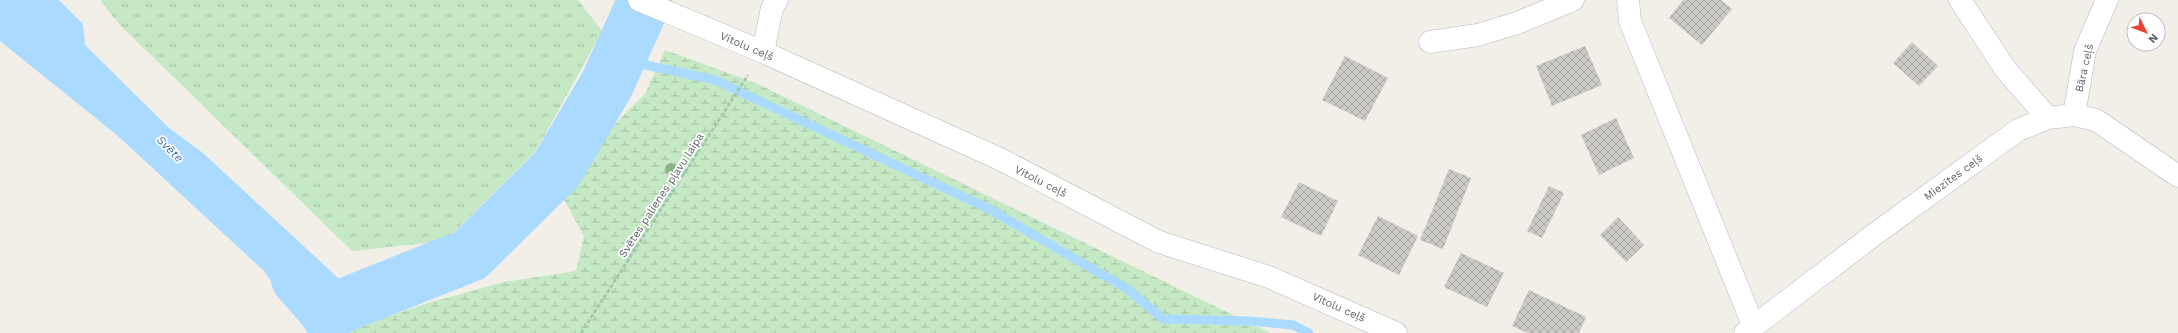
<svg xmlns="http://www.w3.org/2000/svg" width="2178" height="333" font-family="'Work Sans',sans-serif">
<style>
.grass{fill:url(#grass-tufts)}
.wetland{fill:url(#wetland-marsh)}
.water{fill:#aadaff}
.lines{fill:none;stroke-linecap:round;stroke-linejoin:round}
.stream{stroke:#aadaff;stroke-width:9}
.river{stroke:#aadaff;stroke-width:54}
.building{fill:url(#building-cross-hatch)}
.minor-casing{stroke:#b5b8bc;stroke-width:23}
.path{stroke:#9cc7a9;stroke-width:2.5;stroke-dasharray:4 2;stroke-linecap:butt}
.minor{stroke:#fff;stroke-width:22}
.tree{fill:#89b387}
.labels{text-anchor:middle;stroke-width:3.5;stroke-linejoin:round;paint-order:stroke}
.street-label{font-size:11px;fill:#5f6368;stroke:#fff}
.water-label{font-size:12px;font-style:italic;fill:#4174aa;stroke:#fff}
</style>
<defs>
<pattern id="grass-tufts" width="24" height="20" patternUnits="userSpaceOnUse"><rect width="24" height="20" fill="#c5e8c5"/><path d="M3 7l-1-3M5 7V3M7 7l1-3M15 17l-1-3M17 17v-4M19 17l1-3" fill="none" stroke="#a3c0a4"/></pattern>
<pattern id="wetland-marsh" width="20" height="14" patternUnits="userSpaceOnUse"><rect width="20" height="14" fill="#c5e8c5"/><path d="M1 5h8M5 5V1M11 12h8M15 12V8" fill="none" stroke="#a3c0a4"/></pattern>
<pattern id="building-cross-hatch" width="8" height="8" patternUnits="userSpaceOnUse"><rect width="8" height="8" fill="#cccac5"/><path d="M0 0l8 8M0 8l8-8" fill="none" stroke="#a9a8a4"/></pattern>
</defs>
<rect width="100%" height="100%" fill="#f1efe8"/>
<path class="grass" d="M100,0H578L602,31L536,151L445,241L352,251L119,24Z"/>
<path class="wetland" d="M665,50L758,84L1270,333H349L354,328L428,303L504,282L576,271L584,236L562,196L596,143L645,94Z"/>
<path class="water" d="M0,0H59L83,24L85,45L169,128L203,153L350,289L360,306L354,328L349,333H308L264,271L118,136L0,41Z"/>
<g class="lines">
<path class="stream" d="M618,59L715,80L989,209L1129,290L1163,319L1250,321L1293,325L1309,333"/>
<path class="river" d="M298,279L327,312L470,255L557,169L607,84L645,0"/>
</g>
<g class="building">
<path d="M1683,0H1721L1732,9L1702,45L1669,18Z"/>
<path d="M1912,42L1938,66L1919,86L1893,63Z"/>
<path d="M1585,46L1602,85L1552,106L1536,66Z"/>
<path d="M1345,56L1388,78L1365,121L1322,100Z"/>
<path d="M1616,118L1634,158L1599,175L1581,135Z"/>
<path d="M1449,169L1471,178L1443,249L1420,240Z"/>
<path d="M1299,182L1338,201L1321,236L1281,217Z"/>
<path d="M1549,186L1564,193L1542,238L1527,231Z"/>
<path d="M1378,216L1418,236L1399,275L1358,255Z"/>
<path d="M1618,217L1644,245L1626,262L1600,235Z"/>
<path d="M1461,253L1504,273L1487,307L1444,287Z"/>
<path d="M1529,290L1586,317L1579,333H1528L1512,326Z"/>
</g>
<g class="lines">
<defs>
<g id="minor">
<path d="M639,0L763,52L1002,160L1159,242L1269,277L1396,333"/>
<path d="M1628,0L1630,21L1753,325"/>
<path d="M1960,0L2006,70L2048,118"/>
<path d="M1430,42L1478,35L1517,23L1573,0"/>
<path d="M763,52L772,8L777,0"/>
<path d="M2074,115L2085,51L2107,0"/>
<path d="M1745,333L1875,234L2018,130L2048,118L2074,115L2096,120L2178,176"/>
</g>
</defs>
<use href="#minor" class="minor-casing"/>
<path class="path" d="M581,333L748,75"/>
<use href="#minor" class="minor"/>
</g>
<circle class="tree" cx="671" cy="169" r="6"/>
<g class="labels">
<g class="street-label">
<text transform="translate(747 46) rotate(23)" y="4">Vītolu ceļš</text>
<text transform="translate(2084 68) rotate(-77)" y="4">Bāra ceļš</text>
<text transform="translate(1953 177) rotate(-36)" y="4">Miezītes ceļš</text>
<text transform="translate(1041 181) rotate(27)" y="4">Vītolu ceļš</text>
<text transform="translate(661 195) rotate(-57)" y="4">Svētes palienes pļavu laipa</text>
<text transform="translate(1339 307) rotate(24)" y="4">Vītolu ceļš</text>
</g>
<g class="water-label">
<text transform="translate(170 149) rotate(45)" y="4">Svēte</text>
</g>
</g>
<g transform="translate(2146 32) rotate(132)"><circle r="19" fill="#ffffff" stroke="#bfc1c3"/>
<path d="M0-3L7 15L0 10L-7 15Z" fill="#ea4335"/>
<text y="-6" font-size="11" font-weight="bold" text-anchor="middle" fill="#5f6368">N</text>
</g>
</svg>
